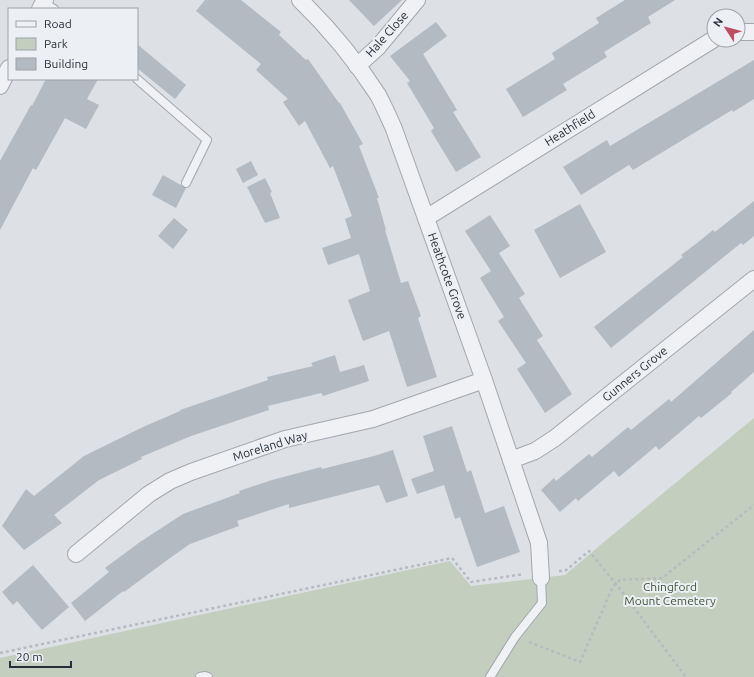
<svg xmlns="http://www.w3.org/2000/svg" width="754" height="677" font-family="Ubuntu,sans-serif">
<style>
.green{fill:#c3cebe}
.building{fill:#b4bac1}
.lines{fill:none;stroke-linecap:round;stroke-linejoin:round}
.service-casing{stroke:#a3a7ae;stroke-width:10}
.minor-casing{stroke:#a3a7ae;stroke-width:18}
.path{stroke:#b7bbc0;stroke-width:2.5;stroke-dasharray:3 3;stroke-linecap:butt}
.service{stroke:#eff1f4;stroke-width:8}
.minor{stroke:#eff1f4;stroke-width:16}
.labels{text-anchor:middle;stroke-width:4;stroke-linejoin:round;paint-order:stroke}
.street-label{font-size:12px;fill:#282f3a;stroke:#eceff3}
.park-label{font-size:12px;fill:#3d5436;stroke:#eceff3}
</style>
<rect width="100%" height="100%" fill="#dde0e5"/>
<path class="green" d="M754,418V677H0V658L450,561L471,586L565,575L598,547Z"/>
<g class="building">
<path d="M205,0H241L281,32L279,35L306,60L308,59L339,103H340L363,144L359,146L379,198H377L386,230H385L401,283L408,281L421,316L418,318L437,377L407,387L389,331L363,341L348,300L370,291L359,254L328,265L322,248L351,238L345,219L352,216L333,166L330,168L305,121L299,126L283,102L288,99L256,70L261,64L196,11Z"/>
<path d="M349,0H402L374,26Z"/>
<path d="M625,0H675L648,17L651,23L604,52L607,57L563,84L567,90L523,117L506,89L555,59L552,53L599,23L596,18Z"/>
<path d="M436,22L447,36L423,54L457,110L453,112L481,157L456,172L431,131L434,128L407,83L410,81L390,56Z"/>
<path d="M137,44L186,85L175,99L137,68Z"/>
<path d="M754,60V99L733,112L732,110L633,170L629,165L581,195L563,167L607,140L610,146Z"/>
<path d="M46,79H98L87,99L99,105L86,129L65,118L36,170L33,168L0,230V161L31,105L32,106Z"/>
<path d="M251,161L258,175L243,183L236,169Z"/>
<path d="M163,175L186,188L176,208L152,195Z"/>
<path d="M265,178L272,192L270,193L280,218L265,223L247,187Z"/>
<path d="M754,201V236L743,245L741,243L611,348L594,327L683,257L681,255L697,243L713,230L715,232Z"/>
<path d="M580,204L606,252L560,278L534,230Z"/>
<path d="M490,215L510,246L499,253L525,294L519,298L543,336L537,340L572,394L545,413L517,369L526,363L498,321L504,317L480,278L491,271L465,231Z"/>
<path d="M174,218L188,230L173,249L158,236Z"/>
<path d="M754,330V372L731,392L732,393L701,418L699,416L659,450L656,446L619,477L614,471L578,501L576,498L560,512L541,490L554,478L556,481L589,454L592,457L628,427L631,430L669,399L671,402Z"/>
<path d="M335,355L340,372L364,365L369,381L323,396L321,393L268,406L269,410L191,436L141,457L142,459L99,480L54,515L62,523L24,550L2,526L26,489L34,496L84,456L143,427L180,411V410L268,380L267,377L313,366L311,363Z"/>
<path d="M452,426L467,472L471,470L485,513L504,506L520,552L477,567L460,517L455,519L444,485L417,494L411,479L434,471L423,436Z"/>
<path d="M393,450L408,496L386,503L379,485L289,508V504L264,512L237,521L239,526L190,544L170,558L124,592L123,591L85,621L71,603L109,572L105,568L140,542L183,514L240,493L239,491L272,480L321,467L322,469L374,456Z"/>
<path d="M33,565L69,607L42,630L17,601L13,605L2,592Z"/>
</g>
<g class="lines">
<defs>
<g id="service">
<path d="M43,3L54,9"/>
<path d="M137,79L207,140L186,183"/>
<path d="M200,677L205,676L208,677"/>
<path d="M490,677L515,637L542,603L541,578"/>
</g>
<g id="minor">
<path d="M300,0C329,28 356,61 378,95C384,106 389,118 394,129L484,380L539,543L541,578"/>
<path d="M40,9L45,0"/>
<path d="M738,32H754"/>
<path d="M357,66L378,47L417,0"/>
<path d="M0,86L9,68"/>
<path d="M426,218L714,39"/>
<path d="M511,460L535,451L555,438L754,279"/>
<path d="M76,554L149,494L170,481L191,472L285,439L373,419L484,380"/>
</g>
</defs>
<use href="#service" class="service-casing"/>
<use href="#minor" class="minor-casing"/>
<g class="path">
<path d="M559,571H565L589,551L616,584L686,677"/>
<path d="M529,642L580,662L613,586L620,580L662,578L754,505"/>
<path d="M0,653L452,558L471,582L524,574"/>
</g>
<use href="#service" class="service"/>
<use href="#minor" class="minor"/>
</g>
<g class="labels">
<g class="street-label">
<text transform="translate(387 34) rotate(-48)" y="4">Hale Close</text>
<text transform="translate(570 128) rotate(-32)" y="4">Heathfield</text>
<text transform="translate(447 276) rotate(70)" y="4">Heathcote Grove</text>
<text transform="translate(635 374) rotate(-39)" y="4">Gunners Grove</text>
<text transform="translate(270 446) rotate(-17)" y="4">Moreland Way</text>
</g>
<g class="park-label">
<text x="670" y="591">Chingford<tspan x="670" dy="14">Mount Cemetery</tspan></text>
</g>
</g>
<rect x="8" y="8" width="130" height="72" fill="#eceff3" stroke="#9ea2a9"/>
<rect x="16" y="21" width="20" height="6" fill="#eff1f4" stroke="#9ea2a9"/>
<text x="44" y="28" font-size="12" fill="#282f3a">Road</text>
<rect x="16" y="38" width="20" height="12" fill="#c3cebe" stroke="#9ea2a9"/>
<text x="44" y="48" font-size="12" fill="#282f3a">Park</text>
<rect x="16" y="58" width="20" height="12" fill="#b4bac1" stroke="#9ea2a9"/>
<text x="44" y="68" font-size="12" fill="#282f3a">Building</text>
<g transform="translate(726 28) rotate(306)"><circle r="19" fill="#eceff3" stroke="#9ea2a9"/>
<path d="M0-3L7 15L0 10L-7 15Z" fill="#c04c63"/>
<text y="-6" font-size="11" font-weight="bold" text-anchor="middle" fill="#282f3a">N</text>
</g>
<path d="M10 661v6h61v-6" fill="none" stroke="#282f3a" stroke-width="2"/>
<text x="16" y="661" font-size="12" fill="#282f3a" stroke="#eceff3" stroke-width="3" paint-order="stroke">20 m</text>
</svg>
